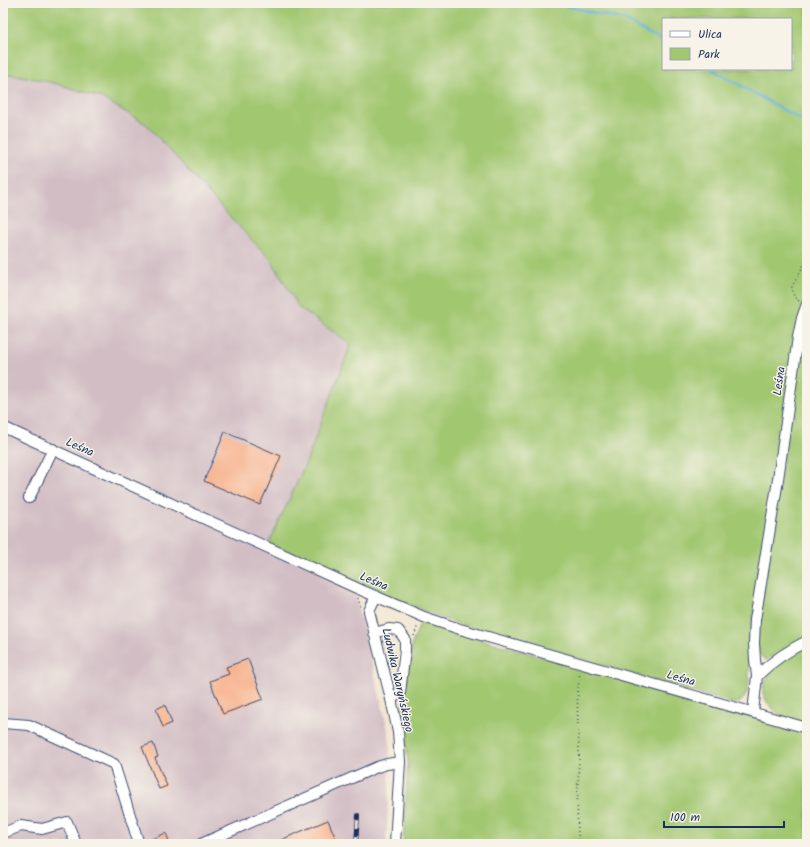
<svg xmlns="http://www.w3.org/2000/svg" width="810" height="847" font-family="Kalam,sans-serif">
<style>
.industrial{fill:#d2bdc5}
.green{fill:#a2c771;stroke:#5e7b68;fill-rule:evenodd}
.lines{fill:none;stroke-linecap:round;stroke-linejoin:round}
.stream{stroke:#5daed8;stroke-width:2.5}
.building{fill:#f8ab83}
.minor-casing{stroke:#3b4a6f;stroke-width:12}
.path{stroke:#3b4a6f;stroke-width:1.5;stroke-dasharray:1 3;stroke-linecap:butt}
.minor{stroke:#fff;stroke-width:10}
.rail-casing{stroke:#1b2f5e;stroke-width:4}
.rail{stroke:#f7f3e8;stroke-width:2.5;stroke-dasharray:8;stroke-linecap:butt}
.labels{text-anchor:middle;stroke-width:3;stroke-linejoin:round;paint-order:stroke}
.street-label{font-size:12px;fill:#1b2f5e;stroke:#f7f3e8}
</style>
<rect width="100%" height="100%" fill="#f7f3e8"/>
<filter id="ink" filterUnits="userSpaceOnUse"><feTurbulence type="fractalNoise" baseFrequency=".025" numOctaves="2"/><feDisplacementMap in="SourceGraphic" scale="8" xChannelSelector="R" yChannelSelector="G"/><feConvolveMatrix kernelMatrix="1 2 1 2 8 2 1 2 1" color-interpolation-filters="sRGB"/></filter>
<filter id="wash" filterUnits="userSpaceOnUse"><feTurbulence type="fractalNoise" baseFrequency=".012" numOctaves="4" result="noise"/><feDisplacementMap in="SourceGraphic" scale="16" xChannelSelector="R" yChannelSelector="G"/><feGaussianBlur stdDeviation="0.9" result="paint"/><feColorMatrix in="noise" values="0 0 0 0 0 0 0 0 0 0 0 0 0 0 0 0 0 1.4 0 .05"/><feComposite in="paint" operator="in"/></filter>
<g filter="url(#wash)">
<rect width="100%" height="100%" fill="#f3e6cf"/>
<path class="industrial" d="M3,74L17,75L58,84L103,98L146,124L231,218L272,261L299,308L351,344L306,463L269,543L357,582L354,591L389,734L390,746L389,785L386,844H3Z"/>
<g class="green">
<path d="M3,3H807V297L805,301L753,620C751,630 749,640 749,651C747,665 755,699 735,704L443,619L269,543L306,463L351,344L299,308L272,261L231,218L146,124L102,98L58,84L17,75L3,74ZM663,19H791V69H663Z"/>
<path d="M807,317V636L766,660C752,654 758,629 759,617L802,334Z"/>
<path d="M421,621L459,633L807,733V844H403L408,762L403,719V706L412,644Z"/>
<path d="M807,645V724L780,716L767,702L763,694V685L767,677L778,663Z"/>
</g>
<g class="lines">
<g class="stream">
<path d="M553,3L625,20L663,42"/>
<path d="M711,69L807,123"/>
</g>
</g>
<g id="blocks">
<g class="building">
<path d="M225,432L281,456L260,505L204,481Z"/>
<path d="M248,659L263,699L223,714L210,681L229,674L226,667Z"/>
<path d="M165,705L172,723L163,727L156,709Z"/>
<path d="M153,743L158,757L155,758L167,786L159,789L142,747Z"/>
<path d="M328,820L338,844H271Z"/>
<path d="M166,833L170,844H145V842Z"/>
</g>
</g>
</g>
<g filter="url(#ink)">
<use href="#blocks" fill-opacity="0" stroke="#3b4a6f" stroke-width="1"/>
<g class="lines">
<defs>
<g id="minor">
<path d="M3,427L361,590L424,617L460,629L807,728"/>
<path d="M29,498L53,449"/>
<path d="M376,596L369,611L391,699L398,732L400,762L395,844"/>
<path d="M374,633L389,629L398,630L405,639V650L400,693L391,699"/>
<path d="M757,676C772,661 789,650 807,641"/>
<path d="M753,712L757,676L755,660L754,643L755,620L777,486L798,337L802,318L807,304"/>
<path d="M3,723L29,725L114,764L139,844"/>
<path d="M3,833L21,826L42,829L67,822L76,844"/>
<path d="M201,844L377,767L387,764L400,762"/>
</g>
</defs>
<use href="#minor" class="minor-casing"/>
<g class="path">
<path d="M799,301L794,297L792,287L807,259"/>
<path d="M358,598L361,608"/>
<path d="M414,636L418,625"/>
<path d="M388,654L396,652"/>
<path d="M579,844C576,815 578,787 579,758C579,729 575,702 580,673"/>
</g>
<use href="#minor" class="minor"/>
<defs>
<path id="rail" d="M356,844L358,815"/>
</defs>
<use href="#rail" class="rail-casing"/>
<use href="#rail" class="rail"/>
</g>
</g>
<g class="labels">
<g class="street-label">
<text transform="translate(779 381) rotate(-82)" y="4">Leśna</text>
<text transform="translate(80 447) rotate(24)" y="4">Leśna</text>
<text transform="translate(374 581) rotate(23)" y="4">Leśna</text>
<text transform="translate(681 678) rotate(16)" y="4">Leśna</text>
<text transform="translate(398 680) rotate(77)" y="4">Ludwika Waryńskiego</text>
</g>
</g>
<rect width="810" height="847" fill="none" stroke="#f7f3e8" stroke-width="16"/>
<rect x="662" y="18" width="130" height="52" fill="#f7f3e8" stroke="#9fa5b1"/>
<rect x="670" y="31" width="20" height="6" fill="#ffffff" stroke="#9fa5b1"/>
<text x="698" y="38" font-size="12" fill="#1b2f5e">Ulica</text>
<rect x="670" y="48" width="20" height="12" fill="#a2c771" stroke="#9fa5b1"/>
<text x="698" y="58" font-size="12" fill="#1b2f5e">Park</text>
<path d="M664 821v6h120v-6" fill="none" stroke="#1b2f5e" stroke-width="2"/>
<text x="670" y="821" font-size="12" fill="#1b2f5e" stroke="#f7f3e8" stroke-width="3" paint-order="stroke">100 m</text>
</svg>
